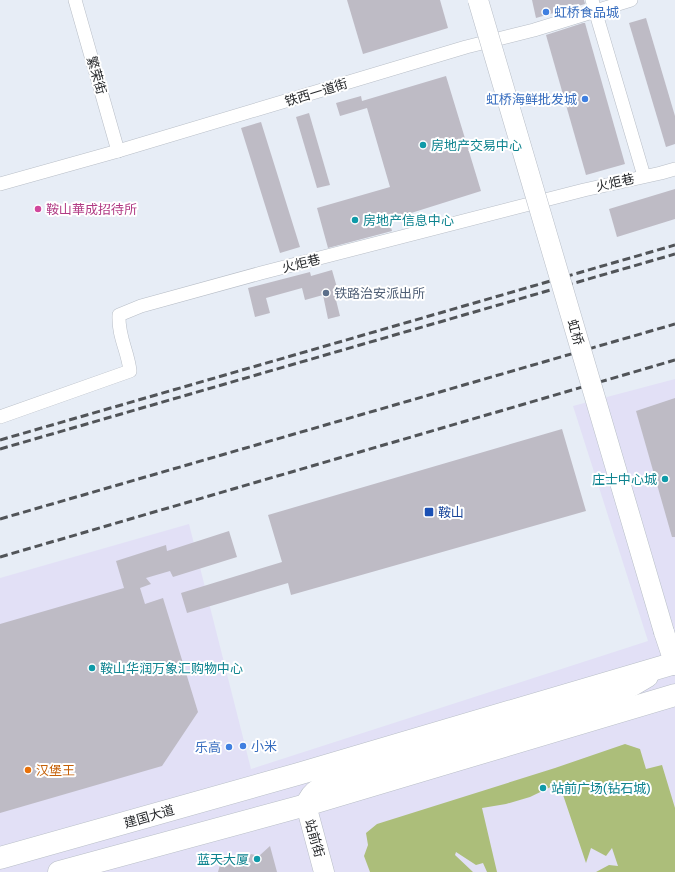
<svg xmlns="http://www.w3.org/2000/svg" width="675" height="872" font-family="'Roboto Serif','Noto Sans SC',serif">
<style>
.commercial{fill:#e2e0f6}
.forest{fill:#acbe7a}
.building{fill:#bebbc5}
.lines{fill:none;stroke-linecap:round;stroke-linejoin:round}
.street-casing{stroke:#b8bec7;stroke-width:14}
.primary-casing{stroke:#b8bec7;stroke-width:21}
.highway-casing{stroke:#b8bec7;stroke-width:23}
.street{stroke:#fff;stroke-width:13}
.primary{stroke:#fff;stroke-width:20}
.highway{stroke:#fff;stroke-width:22}
.rail{stroke:#515458;stroke-width:3;stroke-dasharray:8 4;stroke-linecap:butt}
.primary-bridge-casing{stroke:#b8bec7;stroke-width:21;stroke-linecap:butt}
.primary-bridge{stroke:#fff;stroke-width:20}
.shop-dot{fill:#3f7fe0;stroke:#fff;stroke-width:1.5}
.culture-dot{fill:#0f9aa8;stroke:#fff;stroke-width:1.5}
.hotel-dot{fill:#d1479c;stroke:#fff;stroke-width:1.5}
.service-dot{fill:#5c6f8a;stroke:#fff;stroke-width:1.5}
.transit-dot{fill:#1a4fb4;stroke:#fff;stroke-width:1.5}
.food-dot{fill:#e8710a;stroke:#fff;stroke-width:1.5}
.labels{text-anchor:middle;stroke-width:4;stroke-linejoin:round;paint-order:stroke}
.shop-label{font-size:13px;fill:#366cbe;stroke:#fff;text-anchor:start}
.street-label{font-size:13px;fill:#27292c;stroke:#fff}
.culture-label{font-size:13px;fill:#0d838f;stroke:#fff;text-anchor:start}
.hotel-label{font-size:13px;fill:#b23c85;stroke:#fff;text-anchor:start}
.service-label{font-size:13px;fill:#4e5e75;stroke:#fff;text-anchor:start}
.transit-label{font-size:13px;fill:#164399;stroke:#fff;text-anchor:start}
.food-label{font-size:13px;fill:#c56008;stroke:#fff;text-anchor:start}
</style>
<rect width="100%" height="100%" fill="#e7edf6"/>
<path class="commercial" d="M675,379V872H0V578L189,524L251,769L648,641L573,406Z"/>
<path class="forest" d="M625,744L640,749L646,769L662,765L675,808V872H596L609,865L618,866L612,848L606,856L591,848L586,863L559,783L530,797L506,804L482,808L497,872H487L483,863L476,865L456,852L455,855L473,872H370L364,856L368,845L366,833L377,824L555,768Z"/>
<g class="building">
<path d="M347,0H440L448,28L363,54Z"/>
<path d="M532,0H584L585,4L536,18Z"/>
<path d="M646,18L675,116V144L666,147L629,23Z"/>
<path d="M583,23H585L625,164L586,175L546,35Z"/>
<path d="M446,76L481,191L389,220L392,231L328,248L317,208L390,187L367,108L340,116L336,103L361,96L362,101Z"/>
<path d="M309,113L330,185L317,188L296,117Z"/>
<path d="M261,122L300,247L280,253L241,128Z"/>
<path d="M675,189V219L617,237L609,209Z"/>
<path d="M332,270L338,291L334,292L340,316L328,319L323,295L305,300L302,288L266,298L270,313L255,317L248,288L310,272L311,276Z"/>
<path d="M675,398V537H672L636,411Z"/>
<path d="M562,429L586,511L291,595L288,583L187,613L181,593L282,562L268,515Z"/>
<path d="M229,531L237,557L173,577L170,571L146,578L151,584L140,588L145,604L163,598L198,712L162,766L0,813V624L124,588L116,561L166,545L167,551Z"/>
<path d="M270,846L277,872H218L222,858L236,863L245,856L251,854L259,856Z"/>
</g>
<g class="lines">
<defs>
<g id="street">
<path d="M75,0L118,151"/>
<path d="M592,0L644,176"/>
<path d="M0,184L118,151L466,47L534,30L631,0"/>
<path d="M0,417L130,371C128,351 118,337 119,315L141,306L261,273L584,190L661,173L675,169"/>
</g>
<g id="primary">
<path d="M664,632L675,665"/>
<path d="M324,872L306,805C310,788 330,782 345,777L601,699L631,687L648,677"/>
</g>
<g id="highway">
<path d="M0,858L298,774L675,663"/>
<path d="M59,872L306,805L675,695"/>
</g>
</defs>
<use href="#street" class="street-casing"/>
<use href="#primary" class="primary-casing"/>
<use href="#highway" class="highway-casing"/>
<use href="#street" class="street"/>
<use href="#primary" class="primary"/>
<use href="#highway" class="highway"/>
<g class="rail">
<path d="M0,440L675,245"/>
<path d="M0,449L675,254"/>
<path d="M0,519L675,324"/>
<path d="M0,557L675,360"/>
</g>
<defs>
<path id="primary-bridge" d="M478,0L664,632"/>
</defs>
<use href="#primary-bridge" class="primary-bridge-casing"/>
<use href="#primary-bridge" class="primary-bridge"/>
</g>
<g class="shop-dot">
<circle cx="546" cy="12" r="4"/>
<circle cx="585" cy="99" r="4"/>
<circle cx="243" cy="746" r="4"/>
<circle cx="229" cy="747" r="4"/>
</g>
<g class="culture-dot">
<circle cx="423" cy="145" r="4"/>
<circle cx="355" cy="220" r="4"/>
<circle cx="665" cy="479" r="4"/>
<circle cx="92" cy="668" r="4"/>
<circle cx="543" cy="788" r="4"/>
<circle cx="257" cy="859" r="4"/>
</g>
<circle class="hotel-dot" cx="38" cy="209" r="4"/>
<circle class="service-dot" cx="326" cy="293" r="4"/>
<rect class="transit-dot" x="424" y="507" width="10" height="10" rx="2"/>
<circle class="food-dot" cx="28" cy="770" r="4"/>
<g class="labels">
<g class="shop-label">
<text x="554" y="17">虹桥食品城</text>
<text x="577" y="104" text-anchor="end">虹桥海鲜批发城</text>
<text x="251" y="751">小米</text>
<text x="221" y="752" text-anchor="end">乐高</text>
</g>
<g class="street-label">
<text transform="translate(97 75) rotate(74)" y="5">繁荣街</text>
<text transform="translate(316 92) rotate(-17)" y="5">铁西一道街</text>
<text transform="translate(615 182) rotate(-13)" y="5">火炬巷</text>
<text transform="translate(301 263) rotate(-14)" y="5">火炬巷</text>
<text transform="translate(576 332) rotate(74)" y="5">虹桥</text>
<text transform="translate(149 816) rotate(-16)" y="5">建国大道</text>
<text transform="translate(315 838) rotate(74)" y="5">站前街</text>
</g>
<g class="culture-label">
<text x="431" y="150">房地产交易中心</text>
<text x="363" y="225">房地产信息中心</text>
<text x="657" y="484" text-anchor="end">庄士中心城</text>
<text x="100" y="673">鞍山华润万象汇购物中心</text>
<text x="551" y="793">站前广场(钻石城)</text>
<text x="249" y="864" text-anchor="end">蓝天大厦</text>
</g>
<g class="hotel-label">
<text x="46" y="214">鞍山華成招待所</text>
</g>
<g class="service-label">
<text x="334" y="298">铁路治安派出所</text>
</g>
<g class="transit-label">
<text x="438" y="517">鞍山</text>
</g>
<g class="food-label">
<text x="36" y="775">汉堡王</text>
</g>
</g>
</svg>
